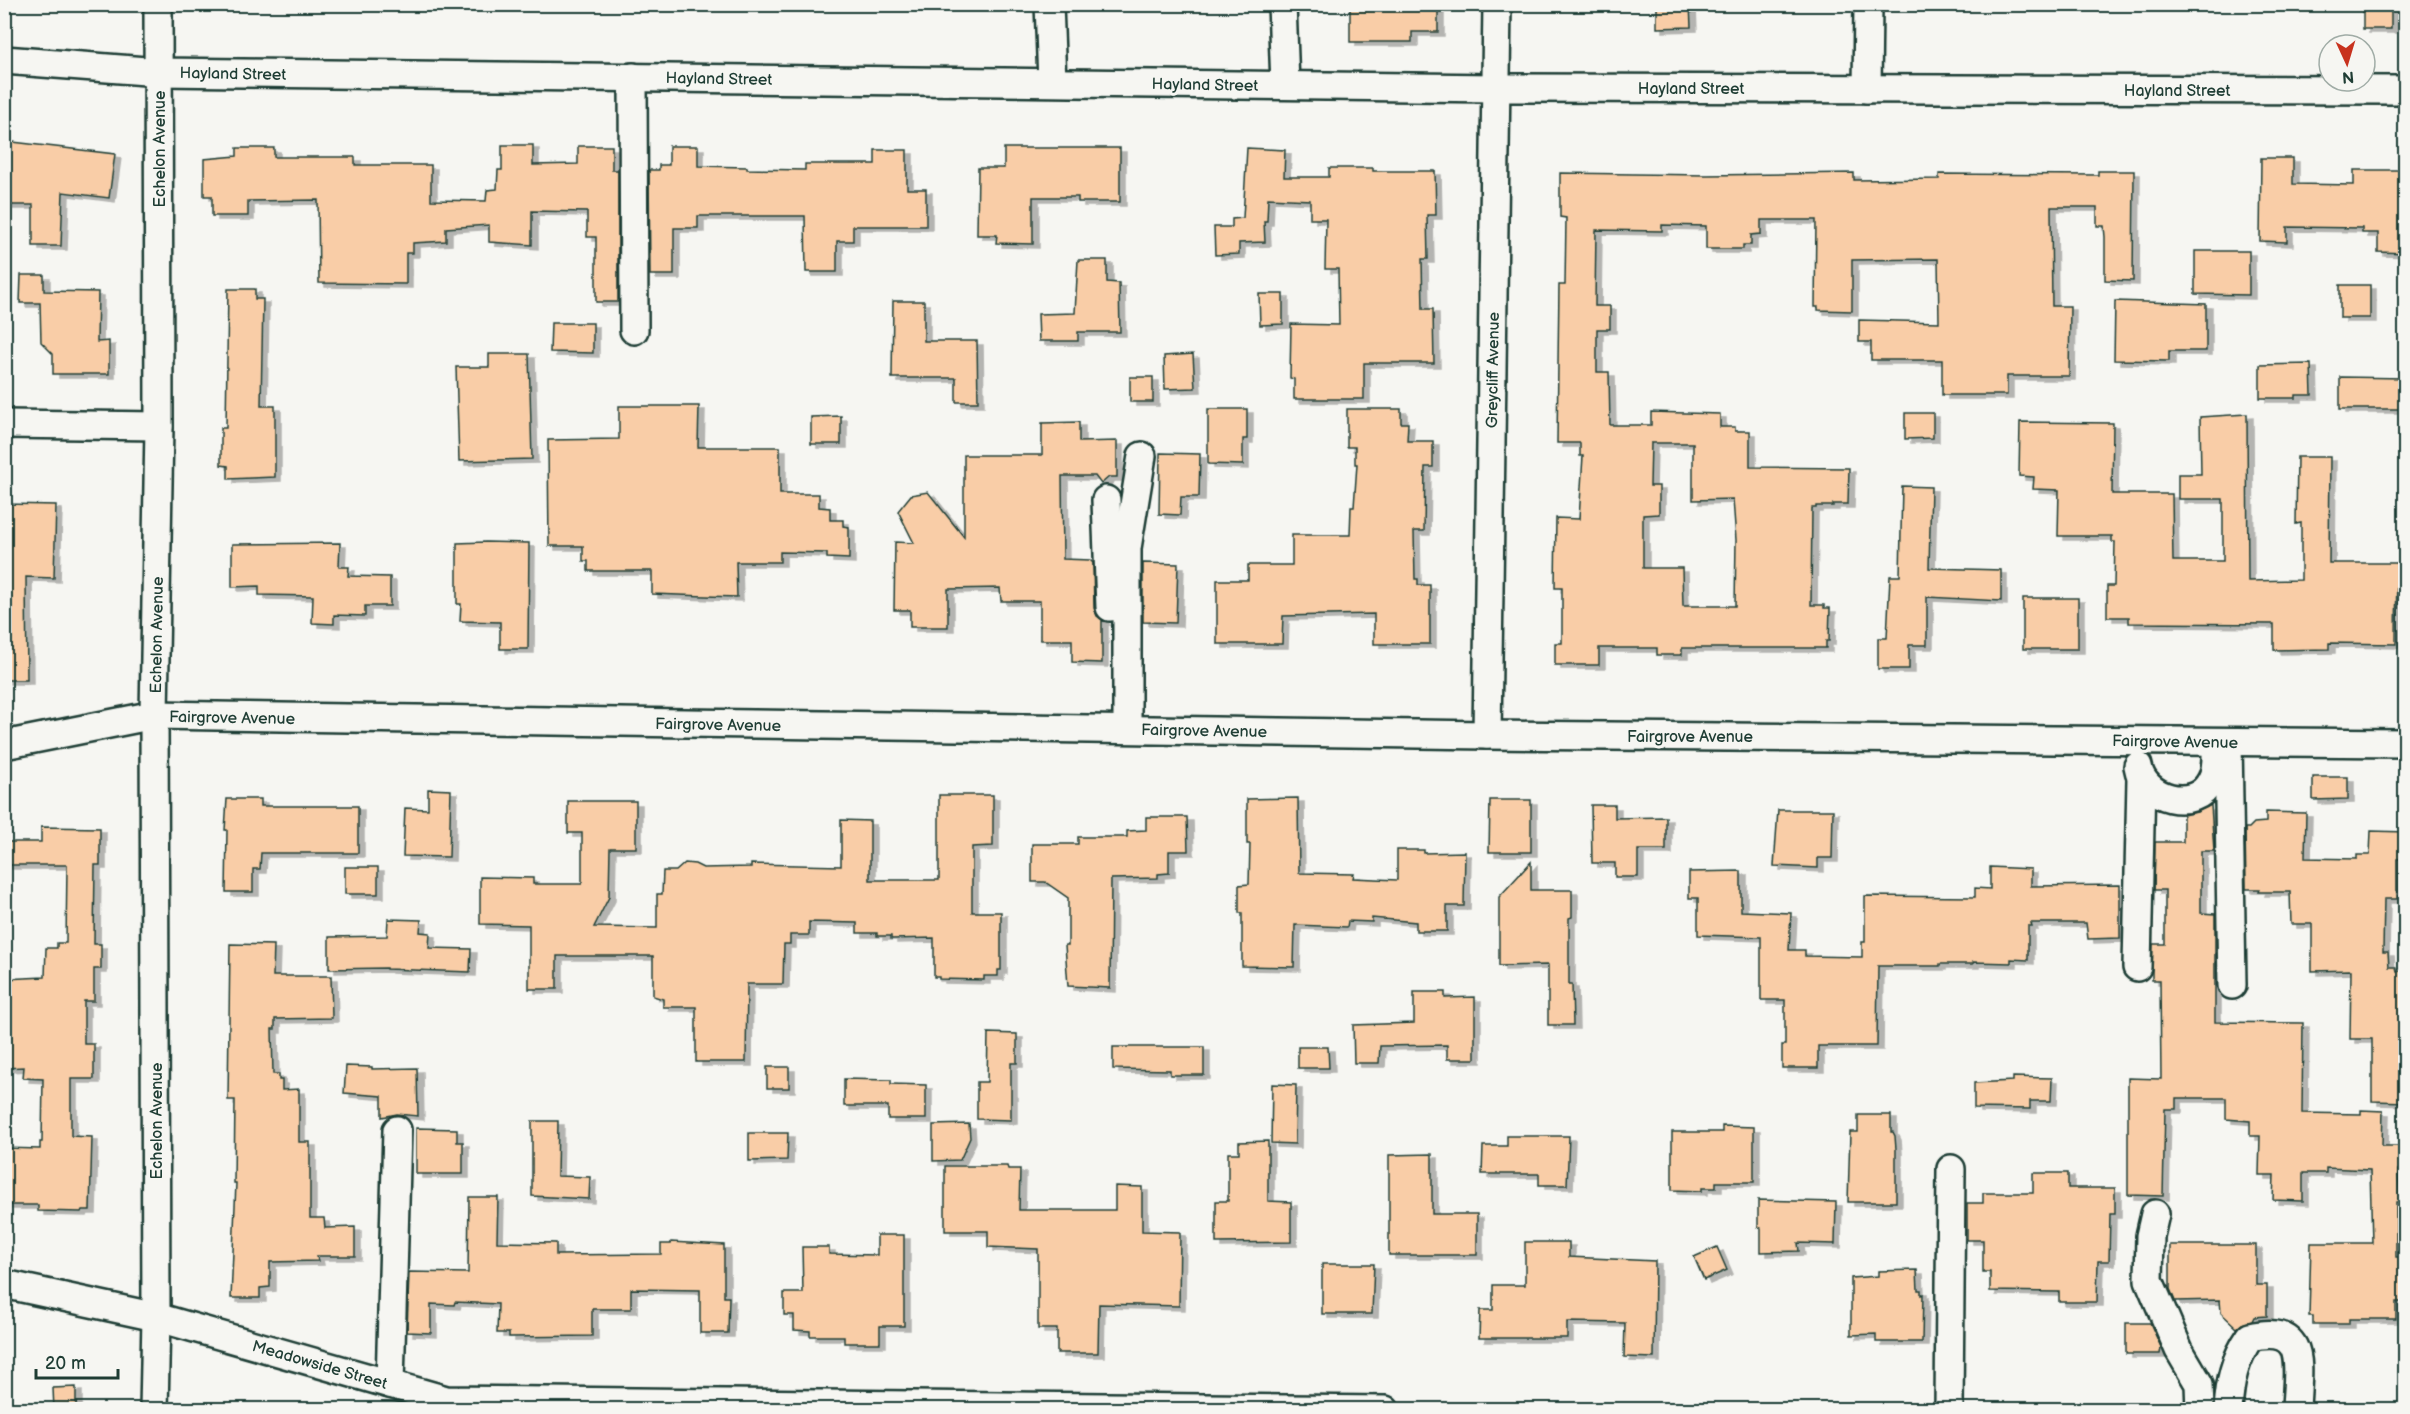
<svg xmlns="http://www.w3.org/2000/svg" width="2410" height="1414" font-family="'Balsamiq Sans',sans-serif">
<style>
.building{fill:#f9cda7;stroke:#1f3d34;stroke-width:1.5;fill-rule:evenodd;filter:url(#shadow)}
.lines{fill:none;stroke-linecap:round;stroke-linejoin:round}
.minor-casing{stroke:#1f3d34;stroke-width:32}
.minor{stroke:#f6f6f2;stroke-width:27}
.labels{text-anchor:middle;stroke-width:6;stroke-linejoin:round;paint-order:stroke}
.street-label{font-size:16px;fill:#1f3d34;stroke:#f6f6f2}
</style>
<defs>
<filter id="shadow"><feDropShadow dx="6" dy="4" stdDeviation="0" flood-color="#0004"/></filter>
</defs>
<rect width="100%" height="100%" fill="#f6f6f2"/>
<filter id="ink" filterUnits="userSpaceOnUse"><feTurbulence type="fractalNoise" baseFrequency=".0167" numOctaves="2"/><feDisplacementMap in="SourceGraphic" scale="12" xChannelSelector="R" yChannelSelector="G"/><feConvolveMatrix kernelMatrix="1 2 1 2 8 2 1 2 1" color-interpolation-filters="sRGB"/></filter>
<g filter="url(#ink)">
<g class="building">
<path d="M1350,4H1438V32H1412V42H1350Z"/>
<path d="M1657,4H1690L1691,27L1657,28Z"/>
<rect x="2363" y="4" width="28" height="25"/>
<path d="M4,141L115,154L109,198L63,192L61,246H33V205H4Z"/>
<path d="M502,145H533V165L578,164V146H612V170H618V302H596V237H587V212L532,211V245L489,242V225L446,228V241L413,243V253H406V284L319,283L318,200L248,201V216H212V196H204V159L237,156V148H274V157H355V165H431V200L486,201L487,190L497,189L498,170H502Z"/>
<path d="M669,146H698V166L747,167V169L805,170V164H875V150H907V189H926V226H853V241H837V272H806L805,216H698V228H674V275H650L649,170H659V165H669Z"/>
<path d="M1004,148H1120V202H1078V197H1033V244L996,243L997,235H977L978,168H1004Z"/>
<path d="M1247,148L1285,150L1284,177H1329V168H1373V171H1435L1436,215H1427L1428,259H1422L1423,309H1433L1434,363H1364V399H1294V379L1290,378L1291,324L1339,325L1338,269H1325L1326,219H1310V200L1268,198L1267,221H1264L1265,242L1239,243V254L1215,255L1214,227H1232V219L1243,218Z"/>
<path d="M2261,158H2293V184L2354,185V170H2406V253L2378,252V233H2362V228L2287,227V242L2260,241Z"/>
<path d="M2098,171H2134L2133,281L2105,280V237L2104,226H2097V207H2051L2052,306H2070L2069,376H2007V395H1942V360H1871V342H1859V320L1939,322L1938,259L1852,260V311L1818,310V307H1815L1816,220H1761V234L1751,235V245H1743V249H1706V226L1662,225V231L1596,230L1595,306H1610V329H1597V372H1609L1610,425H1651V412L1720,414V427H1735V431H1750V467L1849,468L1848,504H1833V506H1816V508H1812L1811,605H1824V608H1830L1829,641H1826V648H1682V655H1657V648H1599V665H1555V643H1562V588H1555L1556,518L1579,519L1583,456H1580V443H1557L1559,285H1565L1566,218L1560,217V173L1706,175L1854,173V180L1939,179V174L2098,175ZM1651,443H1693V500L1733,499L1736,540L1735,606H1683L1682,568H1643V515L1659,514V486H1650Z"/>
<path d="M2195,251H2249V295L2195,294Z"/>
<path d="M1078,260H1107V282L1119,283L1120,332H1078V341H1039L1038,314L1075,313Z"/>
<path d="M21,275H44V291L98,292L97,342L109,341V374H53V354L41,342L40,303H20Z"/>
<rect x="2340" y="285" width="30" height="33"/>
<path d="M228,289H255V299H263L261,406H275V477L228,479V466L221,465V428H226Z"/>
<path d="M1259,294H1283V324L1260,325Z"/>
<path d="M893,301H924V341H977L978,402H956V378H892Z"/>
<path d="M2115,301L2206,304V351H2169V361L2114,360Z"/>
<path d="M551,323H593V353L550,352Z"/>
<path d="M489,354H529L532,459L459,461L456,367H489Z"/>
<path d="M1193,354L1195,388L1165,389L1164,356Z"/>
<path d="M2311,364L2312,395H2296V398H2260V365Z"/>
<rect x="1130" y="377" width="23" height="25"/>
<path d="M2340,377L2406,378V409H2340Z"/>
<path d="M619,406H699L698,447H780V494H819V507L830,508V520H843V526L849,527V559L827,558V553L780,552V562H736L737,597L705,596L652,594V571H588V561H583V546H549L548,440L619,439Z"/>
<path d="M1208,409H1247V439H1243V465L1208,464Z"/>
<path d="M1347,409H1401V423H1408L1407,441H1433V467H1425L1424,531H1414L1415,579H1418V585H1430V644H1374V614L1283,616L1282,644H1217V580H1248V565H1292V535H1350L1351,507H1354L1357,464H1355V447H1347Z"/>
<path d="M1905,413H1933V438L1905,439Z"/>
<path d="M2247,414L2248,581L2301,580V523L2296,524L2297,457H2330L2329,563H2397L2396,644L2329,643V649L2274,650V624L2129,623V617H2107V586H2114L2115,542H2112V536H2058L2059,490L2033,489L2034,477L2019,476L2020,422L2113,423L2112,494H2172L2173,561H2223V499H2178V474H2201L2200,417Z"/>
<path d="M841,416V444H811V417Z"/>
<path d="M1079,422V442L1117,441V477H1109L1101,484L1095,476H1062L1063,559L1090,560L1093,563L1094,608L1097,616L1104,621H1102V663L1072,662V640H1040V601H1001L1000,588L948,589V627H910V610H894L895,542L914,543L898,511L911,495L928,492L964,537V455H1042V423Z"/>
<path d="M1160,453L1200,454L1199,497H1181L1180,515L1159,514Z"/>
<path d="M1902,486L1931,487L1929,568L2001,570V601L1927,597V645H1909V669H1878V638H1887L1890,576H1900Z"/>
<path d="M4,504L56,505L54,578L26,577L27,680H4Z"/>
<path d="M486,542L529,543L528,649H500V622L460,621L461,604H457V543Z"/>
<path d="M340,543L339,567H349L348,576L390,577V606H365V616L334,615V624L312,623L313,596L259,595V586L232,587V544Z"/>
<path d="M1143,563L1178,564L1176,623L1143,622Z"/>
<rect x="2023" y="598" width="55" height="51"/>
<path d="M2313,777H2348V799L2313,800Z"/>
<path d="M428,789L451,790L449,857L403,856L405,808L428,809Z"/>
<path d="M939,795H993V846L972,847V912H1001V970H998V976H984V980L939,979V977H934V938L891,939V936H877V933H857V923L809,922V935H790V944H784L783,984H747L746,1062H696V1007H663V999L653,996V956H557V989H529V925L480,924V877L533,878V884H582V833H568V801H636V848H610L609,897L594,927L657,928V894H662L663,871H676L685,863L695,864L703,868L751,867V864L841,866V820L870,821V880H939Z"/>
<path d="M1298,798L1299,873L1354,874L1353,878L1397,880V850H1424V853L1465,852L1464,906H1447V931H1416V922L1372,918V922L1348,921L1347,927L1295,925L1294,967L1242,966V913H1239V885L1249,884L1250,844H1247V799Z"/>
<path d="M227,799H261V806H358V853H261L260,869H253V892H226L227,830H225Z"/>
<path d="M1490,800H1531V852H1489Z"/>
<path d="M1591,805H1615V818L1666,817V850H1638V877H1615V863H1592Z"/>
<path d="M2211,805L2214,851H2201V913L2215,914V1022L2303,1023L2302,1113L2361,1114V1110L2383,1111L2382,1146H2406V1170H2398L2400,1202H2396V1257H2406V1302H2396V1319H2349V1324H2313V1316H2309L2311,1243H2372L2370,1170L2326,1168V1173H2303V1201L2273,1200L2274,1175H2259L2260,1136H2250V1121L2226,1119V1098H2176V1109H2165L2163,1196L2128,1195V1078L2161,1079L2160,980H2152V970L2153,944H2165V890H2154L2155,842H2183V815L2197,812Z"/>
<path d="M1778,810H1833L1832,858H1818V868L1774,866Z"/>
<path d="M2266,812L2306,813L2305,858L2357,859V855H2370L2371,831L2406,832V859H2397V899H2384L2383,952H2388L2389,967H2396L2397,971H2406V1102L2372,1101V1039H2350L2351,970L2312,971V924H2291L2290,892H2259L2260,889H2246L2245,828H2249L2254,823L2266,822Z"/>
<path d="M1146,817H1187L1188,851H1169V873L1158,874V878L1111,879L1110,988L1068,986L1065,945H1068V898L1045,882H1032V844H1078V837H1127V831L1146,830Z"/>
<path d="M41,827L100,828V865H95L94,944H101V969H94V1001H84V1044H94V1079H71V1136L92,1137L90,1210H82L81,1212L38,1211V1205H4V1148L40,1149V1142H42L43,1079L23,1078L24,1067L4,1068V979L45,977L46,948H57V943H66L67,865H4V842H41Z"/>
<path d="M1531,862V890H1572V917L1569,918V984H1572L1573,1025H1548V965L1499,966V897Z"/>
<rect x="345" y="867" width="33" height="27"/>
<path d="M1990,867L2031,869V886L2120,885V938L2088,939L2086,923H2031L2032,926H2028V960L2011,959V963L1973,962V964H1940V966H1878L1877,1046H1818V1068H1782V1045H1785V1000H1761V937L1698,935V898H1689V872L1741,871V911L1791,913L1789,950H1805V956L1862,957V942H1865V896L1975,897V888L1990,889Z"/>
<path d="M388,919L421,920L420,932L430,933L429,948L471,949L470,972L386,969V968L329,969V937L387,936Z"/>
<path d="M230,944L274,945L273,976H331L332,1018L275,1019V1029H272L273,1074H279V1080H282V1090L299,1089V1142H310V1218H324L325,1228L355,1227V1256H317L318,1261L270,1262V1287L260,1288V1298H231L236,1183H234L235,1100H228Z"/>
<path d="M1414,992H1445V998L1475,997V1059H1447V1045L1380,1046L1379,1063H1354L1353,1025L1414,1023Z"/>
<path d="M988,1033L1017,1034V1063H1011V1120L977,1119V1082H987Z"/>
<path d="M1113,1047H1204V1075H1170V1070L1113,1069Z"/>
<path d="M1298,1047H1328L1329,1068H1298Z"/>
<path d="M346,1066L372,1067V1069L417,1068L418,1116L397,1114L382,1117V1096L344,1093Z"/>
<rect x="767" y="1067" width="22" height="21"/>
<path d="M2013,1077L2052,1078L2051,1101H2030V1109L1974,1108V1083L2013,1081Z"/>
<path d="M844,1079L891,1080V1084L926,1085V1119H888V1106H844Z"/>
<path d="M1272,1084L1296,1085L1295,1144L1271,1143Z"/>
<path d="M1858,1115H1891V1132H1893L1895,1136L1896,1149V1202H1848L1850,1132H1858Z"/>
<path d="M532,1121H558L557,1176L590,1177L589,1199L532,1196Z"/>
<path d="M969,1124L970,1138L960,1160L933,1161V1125Z"/>
<path d="M1722,1126L1754,1127V1182H1716V1188H1702V1191L1672,1190V1132H1722Z"/>
<path d="M416,1128L457,1129V1142H463V1174H416Z"/>
<path d="M749,1133H788L787,1160L749,1161Z"/>
<path d="M1507,1136H1569L1567,1185H1539V1174H1482L1483,1146H1507Z"/>
<path d="M1268,1141V1201L1291,1202V1242L1216,1243V1201H1228V1153H1239V1142Z"/>
<path d="M1432,1154V1214H1477V1255H1389V1155Z"/>
<path d="M945,1166H1007L1008,1169H1020L1019,1210H1115V1186L1142,1187V1231L1180,1232L1179,1306L1099,1304L1098,1353H1057V1329H1038V1249L988,1247V1231H945Z"/>
<path d="M2033,1173H2068V1188H2115V1214H2110L2109,1261H2098L2097,1302H2059V1292L1990,1291V1272H1983V1240H1967V1203H1983V1193H2033Z"/>
<path d="M469,1197H498L497,1242L556,1243V1255L661,1254V1244H671V1242L724,1245V1297H729L728,1333H700V1290L631,1289V1309H592V1336L509,1337V1333H497L498,1304L455,1302L454,1305L431,1304V1333L407,1332L409,1272L468,1273Z"/>
<path d="M1758,1200L1836,1202L1835,1244L1798,1243L1799,1251L1761,1252V1228L1758,1227Z"/>
<path d="M877,1235H904V1326H880V1343H844V1336H810V1331L794,1330V1315H784V1293H803L802,1247H829V1254L877,1255Z"/>
<path d="M1525,1242H1569V1257L1655,1261L1654,1358L1624,1357L1625,1323L1567,1322V1338H1479L1480,1310H1493V1285H1525Z"/>
<path d="M2170,1245H2256V1285H2267V1316L2254,1317L2252,1321L2242,1324L2237,1328L2221,1313L2220,1300L2175,1301L2170,1289Z"/>
<path d="M1717,1247L1727,1270L1704,1280L1694,1257Z"/>
<path d="M1322,1264H1374L1372,1314H1322Z"/>
<path d="M1917,1270L1918,1290H1921V1295L1923,1294L1922,1342H1876V1334L1851,1335V1278L1878,1276V1271Z"/>
<path d="M2126,1323H2150L2161,1347L2160,1354H2126Z"/>
<path d="M76,1387V1410H54L53,1388Z"/>
</g>
<g class="lines">
<defs>
<g id="minor">
<path d="M1049,4L1052,82"/>
<path d="M1282,4L1285,85"/>
<path d="M4,60L159,72L1497,88L2406,90"/>
<path d="M633,77L634,330"/>
<path d="M1867,89L1868,4"/>
<path d="M4,424L159,426"/>
<path d="M1106,500L1110,607"/>
<path d="M1127,729V548L1142,456"/>
<path d="M1487,735L1497,4"/>
<path d="M2228,742L2232,985"/>
<path d="M4,745L154,715L1487,735L2406,743"/>
<path d="M2138,766C2143,799 2195,813 2211,781C2217,771 2216,760 2216,749"/>
<path d="M2137,967L2141,778"/>
<path d="M2155,1214L2150,1236L2149,1280L2179,1350L2199,1384L2200,1410"/>
<path d="M4,1284L156,1317L446,1400L1385,1410"/>
<path d="M390,1384L397,1130"/>
<path d="M154,1410L156,1317L154,715L159,426L158,4"/>
<path d="M1949,1410L1951,1169"/>
<path d="M2228,1410C2230,1382 2234,1360 2250,1337C2310,1323 2297,1369 2296,1410"/>
</g>
</defs>
<use href="#minor" class="minor-casing"/>
<use href="#minor" class="minor"/>
</g>
</g>
<g class="labels">
<g class="street-label">
<text transform="translate(233 73) rotate(1)" y="6">Hayland Street</text>
<text transform="translate(719 78) rotate(1)" y="6">Hayland Street</text>
<text transform="translate(1205 84) rotate(1)" y="6">Hayland Street</text>
<text x="1691" y="94">Hayland Street</text>
<text x="2177" y="96">Hayland Street</text>
<text transform="translate(159 149) rotate(-90)" y="6">Echelon Avenue</text>
<text transform="translate(1492 370) rotate(-89)" y="6">Greycliff Avenue</text>
<text transform="translate(156 635) rotate(-89)" y="6">Echelon Avenue</text>
<text transform="translate(232 717) rotate(1)" y="6">Fairgrove Avenue</text>
<text transform="translate(718 724) rotate(1)" y="6">Fairgrove Avenue</text>
<text transform="translate(1204 730) rotate(1)" y="6">Fairgrove Avenue</text>
<text x="1690" y="742">Fairgrove Avenue</text>
<text transform="translate(2175 741) rotate(1)" y="6">Fairgrove Avenue</text>
<text transform="translate(156 1121) rotate(-90)" y="6">Echelon Avenue</text>
<text transform="translate(320 1364) rotate(16)" y="6">Meadowside Street</text>
</g>
</g>
<rect width="2410" height="1414" fill="none" stroke="#f6f6f2" stroke-width="24"/>
<rect x="12" y="12" width="2386" height="1390" fill="none" stroke="#1f3d34" stroke-width="2" filter="url(#ink)"/>
<g transform="translate(2347 63) rotate(176)"><circle r="28" fill="#f6f6f2" stroke="#a0aca6" stroke-width="1.5"/>
<path d="M0-4.5L10 22L0 15L-10 22Z" fill="#c8321e"/>
<text y="-9" font-size="16" font-weight="bold" text-anchor="middle" fill="#1f3d34">N</text>
</g>
<path d="M36 1369v9h82v-9" fill="none" stroke="#1f3d34" stroke-width="3"/>
<text x="45" y="1369" font-size="18" fill="#1f3d34" stroke="#f6f6f2" stroke-width="4.5" paint-order="stroke">20 m</text>
</svg>
